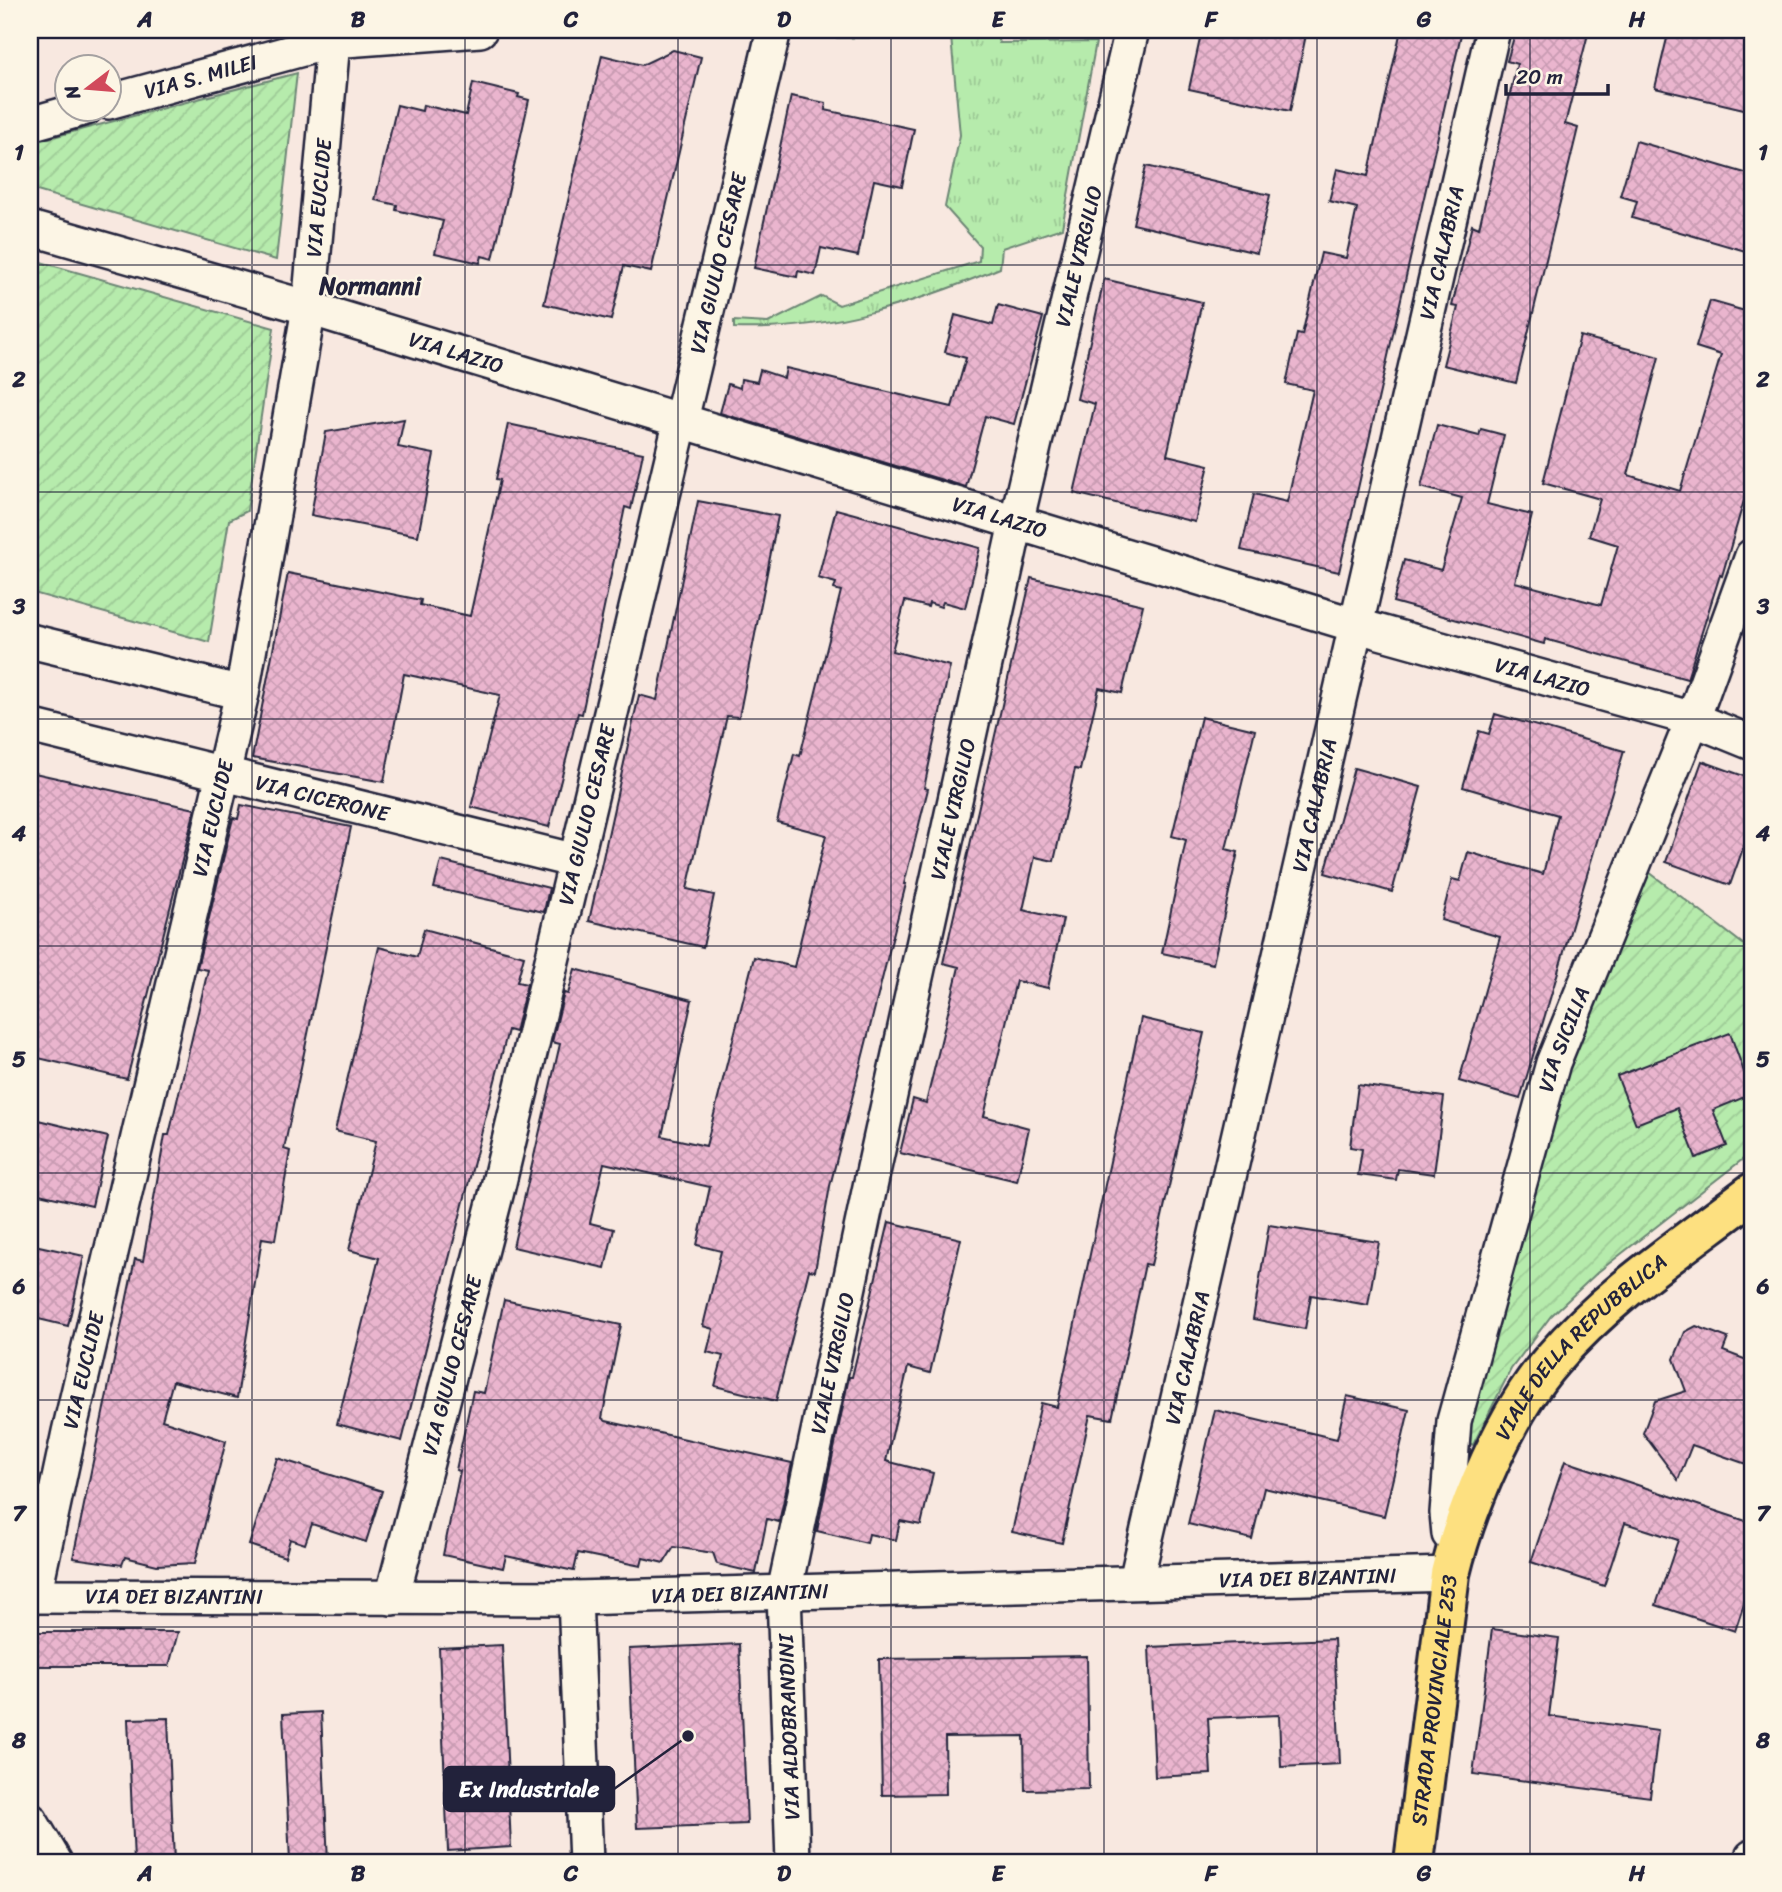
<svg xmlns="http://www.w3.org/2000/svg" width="1782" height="1892" font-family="Sriracha,sans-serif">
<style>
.grass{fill:url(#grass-tufts);stroke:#6c8674;stroke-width:2}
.garden{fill:url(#garden-furrows);stroke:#6c8674;stroke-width:2}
.building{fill:url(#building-cross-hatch);stroke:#22223b;stroke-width:2}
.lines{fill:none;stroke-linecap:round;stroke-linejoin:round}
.minor-casing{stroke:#22223b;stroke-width:38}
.major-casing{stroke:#22223b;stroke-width:44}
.minor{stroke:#fcf5e5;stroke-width:33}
.major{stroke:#fde080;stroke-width:38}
.grid{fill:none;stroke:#22223b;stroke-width:2;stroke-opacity:0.55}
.labels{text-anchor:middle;stroke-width:5;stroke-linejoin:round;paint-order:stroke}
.street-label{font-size:21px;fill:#22223b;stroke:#fcf5e5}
.quarter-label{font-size:24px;font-weight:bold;fill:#22223b;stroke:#fcf5e5}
.leader{fill:none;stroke:#22223b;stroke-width:2.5}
.callout-dot{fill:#22223b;stroke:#fcf5e5;stroke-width:2.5}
.callout{fill:#22223b;stroke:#22223b;stroke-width:2.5}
.callout-label{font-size:23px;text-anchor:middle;font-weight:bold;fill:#fff}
.neatline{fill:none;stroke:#22223b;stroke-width:2.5}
.grid-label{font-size:23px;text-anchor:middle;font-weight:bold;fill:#22223b}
</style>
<defs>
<pattern id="grass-tufts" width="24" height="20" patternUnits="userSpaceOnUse" patternTransform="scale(1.75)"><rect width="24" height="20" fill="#b6ebac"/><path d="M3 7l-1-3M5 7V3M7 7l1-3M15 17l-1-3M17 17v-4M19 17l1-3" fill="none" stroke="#9cc995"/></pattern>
<pattern id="garden-furrows" width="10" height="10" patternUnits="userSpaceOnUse" patternTransform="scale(1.75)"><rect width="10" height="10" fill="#b6ebac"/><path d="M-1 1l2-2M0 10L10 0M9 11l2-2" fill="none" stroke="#9cc995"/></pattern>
<pattern id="building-cross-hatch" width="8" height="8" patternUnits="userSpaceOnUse" patternTransform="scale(1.75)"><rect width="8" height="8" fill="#eab5ce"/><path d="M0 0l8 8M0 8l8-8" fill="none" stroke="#c89bb2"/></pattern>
</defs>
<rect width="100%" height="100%" fill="#f8e8e0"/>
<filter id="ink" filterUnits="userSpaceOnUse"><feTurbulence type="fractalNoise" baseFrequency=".0143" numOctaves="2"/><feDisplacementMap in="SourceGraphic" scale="14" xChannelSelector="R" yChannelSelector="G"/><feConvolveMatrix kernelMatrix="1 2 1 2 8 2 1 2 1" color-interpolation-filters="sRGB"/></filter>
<g filter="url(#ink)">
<path class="grass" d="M797,30H995L999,43L1096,42L1062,228L1002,248L1000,268C916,303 826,332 734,328V321L768,323L822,296L839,305L979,261L980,246L945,207L960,135L951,37L797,38Z"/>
<g class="garden">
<path d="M297,73L276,260L30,189V143Z"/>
<path d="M30,259L274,328L247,511L229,520L209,642L30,592Z"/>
<path d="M1649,872L1752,951V1152L1598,1272L1551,1316L1511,1369L1473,1445L1467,1442L1565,1068Z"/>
</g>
<g class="building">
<path d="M1202,30H1307L1290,111L1189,89Z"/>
<path d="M1401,30H1462L1339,572L1241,550L1254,494L1287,502L1313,390L1286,384L1297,334L1302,335L1321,253L1346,258L1357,208L1329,201L1337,169L1368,176Z"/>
<path d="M1516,30H1589L1565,124L1578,128L1516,383L1443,365L1458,307L1452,306L1472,225L1479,228L1517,64L1507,61Z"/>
<path d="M1669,30H1705L1752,41V111L1655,88Z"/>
<path d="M673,50L701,57L651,272L624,266L611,320L544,304L602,55L642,65Z"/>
<path d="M473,83L519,94L518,97L529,100L493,259L482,256L480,263L435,253L443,221L396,210L397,205L375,200L397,105L422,111L423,105L466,115Z"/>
<path d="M791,96L826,103L825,110L914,129L902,186L874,180L858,256L821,248L815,275L798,271L797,277L754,268Z"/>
<path d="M1636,141L1752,175V253L1632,218L1637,201L1620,196Z"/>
<path d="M1146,166L1270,195L1257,253L1133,224Z"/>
<path d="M1104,279L1202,302L1167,455L1209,465L1195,522L1074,493L1095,404L1077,399Z"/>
<path d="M1710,301L1752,313V473L1722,576L1720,575L1687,679L1545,639L1544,644L1393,602L1404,560L1441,570L1462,498L1421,487L1437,425L1479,436L1481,429L1504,435L1487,504L1532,515L1515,582L1601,605L1618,545L1589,536L1600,499L1543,483L1580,336L1659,357L1628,475L1680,491L1721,355L1696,347Z"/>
<path d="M998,305L1043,317L1014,424L985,416L966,487L720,413L728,384L740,388L741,379L757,382L760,370L784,378L786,368L952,407L966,358L945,352L955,315L993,325Z"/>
<path d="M404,419L398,447L434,454L418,536L311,515L326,432Z"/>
<path d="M508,424L643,453L631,509L625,507L582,714L578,713L549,827L471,807L500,695L404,674L384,782L252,758L288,573L421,600L420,605L470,616L500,480L496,479Z"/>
<path d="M698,501L778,516L739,717L727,716L687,889L714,895L703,947L589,921L639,695L657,700Z"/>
<path d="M836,509L980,548L965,608L943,602L941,607L929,603L928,607L905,601L892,651L950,666L924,788L928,789L904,884H906L830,1186L815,1271L809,1270L776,1401L715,1386L723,1356L707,1352L713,1329L703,1326L721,1251L697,1245L710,1187L604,1163L590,1223L614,1229L605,1268L513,1247L560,1044L552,1042L564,993L568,994L575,969L692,1000L662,1136L706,1146L754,957L794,967L826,835L777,822L794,754L800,756L841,591L834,589L836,583L818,578Z"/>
<path d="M1031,578L1143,605L1122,693L1099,688L1080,770L1075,769L1054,861L1035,857L1023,910L1063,919L1048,988L1016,981L984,1116L1029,1128L1017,1181L900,1153L913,1099L926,1103L959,967L943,963Z"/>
<path d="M1495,714L1624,751L1520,1099L1459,1081L1500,937L1441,920L1452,879L1460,881L1468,852L1543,874L1558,815L1463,787L1479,731L1489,734Z"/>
<path d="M1201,717L1255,730L1226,849L1238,852L1213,964L1162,953L1186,840L1172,836Z"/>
<path d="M1702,761L1752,779V848L1744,846L1730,885L1666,862Z"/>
<path d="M1354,768L1421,787L1392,892L1325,873Z"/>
<path d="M30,772L195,809L127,1079L30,1056Z"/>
<path d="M241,805L351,827L284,1149L290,1151L275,1240L262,1238L237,1398L173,1381L162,1420L226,1441L195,1563L157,1565L125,1557L122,1565L73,1558L135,1259L143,1261L165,1135H169L208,970L197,968L233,818L238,819Z"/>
<path d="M441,861L549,888L544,912L434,888Z"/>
<path d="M424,929L524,956L517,982L527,984L515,1032L508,1030L402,1441L337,1424L379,1258L349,1250L376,1141L335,1131L379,947L417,957Z"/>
<path d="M1141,1018L1204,1033L1151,1265L1145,1264L1112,1419L1090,1415L1062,1543L1012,1532L1041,1403L1057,1407Z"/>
<path d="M1730,1033L1752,1094L1713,1110L1727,1146L1696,1158L1677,1108L1636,1124L1617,1076Z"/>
<path d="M1358,1085L1444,1097L1434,1174L1398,1169L1396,1180L1358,1175L1362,1149L1350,1147Z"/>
<path d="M30,1118L108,1137L92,1206L30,1192Z"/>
<path d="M889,1222L961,1239L930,1373L908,1367L886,1461L933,1473L921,1525L900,1521L896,1540L869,1534L867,1543L817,1531L849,1377H852Z"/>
<path d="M1269,1225L1379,1242L1368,1305L1311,1295L1305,1329L1253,1319Z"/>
<path d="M30,1244L84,1256L68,1326L30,1317Z"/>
<path d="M504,1300L621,1325L602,1418L606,1421L792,1463L779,1522L767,1519L756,1573L717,1564L713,1553L674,1547L664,1563L643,1558L641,1566L578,1553L574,1571L506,1556L503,1568L443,1555L460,1471L456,1470L473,1391L484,1393Z"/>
<path d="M1696,1326L1728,1338L1723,1351L1752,1362V1466L1692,1445L1678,1480L1643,1433L1655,1401L1686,1391L1674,1359L1685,1332Z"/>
<path d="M1347,1396L1409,1410L1384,1516L1264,1488L1252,1539L1188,1524L1215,1410L1337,1439Z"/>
<path d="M277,1458L382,1491L366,1542L312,1524L305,1544L290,1539L285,1557L249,1545Z"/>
<path d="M1565,1461L1752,1523V1580L1735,1631L1656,1605L1678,1540L1625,1523L1604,1586L1531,1562Z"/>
<path d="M1492,1629L1559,1638L1549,1716L1658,1731L1650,1797L1473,1774Z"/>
<path d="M30,1632H178L169,1666H30Z"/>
<path d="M1334,1639L1340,1764L1281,1767L1279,1715L1208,1718L1211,1774L1155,1777L1149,1647Z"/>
<path d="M739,1644L747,1824L637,1828L629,1649Z"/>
<path d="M502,1645L511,1847L448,1851L439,1648Z"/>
<path d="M1087,1656L1089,1789L1025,1790L1024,1736L945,1737L946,1794L882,1795L879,1659Z"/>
<path d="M321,1712L328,1862H290L283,1714Z"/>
<path d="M168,1718L174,1862H134L128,1719Z"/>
</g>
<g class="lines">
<defs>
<g id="minor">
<path id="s1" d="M108,102L332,41L480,30"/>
<path d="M30,124L86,108"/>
<path id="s2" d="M30,228L309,308L1358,626L1693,719L1752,743"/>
<path d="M30,641L242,693"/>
<path id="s3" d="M30,726L576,861"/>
<path id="s4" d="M1458,1541L1449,1534L1447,1513L1454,1421L1553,1063L1693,719L1752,556"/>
<path id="s5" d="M1136,1581L1493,30"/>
<path id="s6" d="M30,1596L575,1598L1450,1574"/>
<path id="s7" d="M34,1596L69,1432L242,693L309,308L334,30"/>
<path id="s8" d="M392,1598L497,1191L774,30"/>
<path d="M575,1598L586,1862"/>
<path d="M30,1820L55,1862"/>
<path id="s9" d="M793,1862L784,1592L874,1168L1016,523L1132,30"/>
<path d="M1751,1862L1752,1857"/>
</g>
<g id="major">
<path id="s10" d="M1414,1862L1450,1574C1466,1507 1507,1411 1552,1360C1609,1294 1684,1245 1752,1193"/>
</g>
</defs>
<use href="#minor" class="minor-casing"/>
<use href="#major" class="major-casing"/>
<use href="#minor" class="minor"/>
<use href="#major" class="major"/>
</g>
</g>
<path class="grid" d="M252,30V1862M465,30V1862M678,30V1862M891,30V1862M1104,30V1862M1317,30V1862M1530,30V1862M30,265H1752M30,492H1752M30,719H1752M30,946H1752M30,1173H1752M30,1400H1752M30,1627H1752"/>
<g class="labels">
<g class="street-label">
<text dy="7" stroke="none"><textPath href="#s1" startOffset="96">VIA S. MILEI</textPath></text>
<text dy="7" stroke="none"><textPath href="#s7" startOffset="1428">VIA EUCLIDE</textPath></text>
<text dy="7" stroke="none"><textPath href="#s5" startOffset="1363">VIA CALABRIA</textPath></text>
<text dy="7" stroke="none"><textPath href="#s9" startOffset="1638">VIALE VIRGILIO</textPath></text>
<text dy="7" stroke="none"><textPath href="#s8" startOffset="1374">VIA GIULIO CESARE</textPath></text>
<text dy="7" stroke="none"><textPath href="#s2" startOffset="444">VIA LAZIO</textPath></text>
<text dy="7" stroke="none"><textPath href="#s2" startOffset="1012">VIA LAZIO</textPath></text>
<text dy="7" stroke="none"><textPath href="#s2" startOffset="1578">VIA LAZIO</textPath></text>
<text dy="7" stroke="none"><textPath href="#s3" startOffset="301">VIA CICERONE</textPath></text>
<text dy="7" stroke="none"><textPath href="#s5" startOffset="796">VIA CALABRIA</textPath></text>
<text dy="7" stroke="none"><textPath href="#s9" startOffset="1071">VIALE VIRGILIO</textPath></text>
<text dy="7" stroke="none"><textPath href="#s8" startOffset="807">VIA GIULIO CESARE</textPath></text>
<text dy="7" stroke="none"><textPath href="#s7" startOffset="798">VIA EUCLIDE</textPath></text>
<text dy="7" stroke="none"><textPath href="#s4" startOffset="522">VIA SICILIA</textPath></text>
<text dy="7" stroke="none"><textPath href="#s10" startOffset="558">VIALE DELLA REPUBBLICA</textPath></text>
<text dy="7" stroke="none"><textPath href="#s5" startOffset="229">VIA CALABRIA</textPath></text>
<text dy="7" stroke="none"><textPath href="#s9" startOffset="504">VIALE VIRGILIO</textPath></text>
<text dy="7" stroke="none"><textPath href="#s8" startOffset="240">VIA GIULIO CESARE</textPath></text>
<text dy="7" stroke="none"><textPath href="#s7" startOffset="231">VIA EUCLIDE</textPath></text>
<text dy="7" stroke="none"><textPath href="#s6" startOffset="1278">VIA DEI BIZANTINI</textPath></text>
<text dy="7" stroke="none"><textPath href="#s6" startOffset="710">VIA DEI BIZANTINI</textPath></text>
<text dy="7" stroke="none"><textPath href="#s6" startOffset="144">VIA DEI BIZANTINI</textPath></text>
<text dy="7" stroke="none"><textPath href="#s10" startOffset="163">STRADA PROVINCIALE 253</textPath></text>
<text transform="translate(789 1727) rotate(-92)" y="7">VIA ALDOBRANDINI</text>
</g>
<g class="quarter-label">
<text x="370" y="294">Normanni</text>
</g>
</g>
<path class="leader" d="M688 1736L614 1789"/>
<circle class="callout-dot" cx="688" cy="1736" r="7"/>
<rect class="callout" x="444" y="1767" width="170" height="44" rx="7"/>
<g class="callout-label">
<text x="529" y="1797">Ex Industriale</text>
</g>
<rect width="1782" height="1892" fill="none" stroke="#fcf5e5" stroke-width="77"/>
<g transform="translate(88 88) rotate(254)"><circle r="33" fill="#fcf5e5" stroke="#a5a1a1" stroke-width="2"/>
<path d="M0-5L12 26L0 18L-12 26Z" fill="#d1495b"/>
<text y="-10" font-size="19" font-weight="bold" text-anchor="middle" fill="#22223b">N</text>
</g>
<path d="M1506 84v10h102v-10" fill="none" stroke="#22223b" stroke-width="3.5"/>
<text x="1516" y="84" font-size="21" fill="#22223b" stroke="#fcf5e5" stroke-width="5" paint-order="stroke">20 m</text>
<rect x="38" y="38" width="1706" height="1816" class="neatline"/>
<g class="grid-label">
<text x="145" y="27">A</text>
<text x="358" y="27">B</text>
<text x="571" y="27">C</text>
<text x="784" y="27">D</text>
<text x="998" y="27">E</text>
<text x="1211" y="27">F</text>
<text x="1424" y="27">G</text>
<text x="1637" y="27">H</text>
<text x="19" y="160">1</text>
<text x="1763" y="160">1</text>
<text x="19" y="387">2</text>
<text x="1763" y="387">2</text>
<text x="19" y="614">3</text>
<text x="1763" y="614">3</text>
<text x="19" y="841">4</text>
<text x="1763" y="841">4</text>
<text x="19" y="1067">5</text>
<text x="1763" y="1067">5</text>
<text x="19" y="1294">6</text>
<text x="1763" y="1294">6</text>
<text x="19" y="1521">7</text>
<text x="1763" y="1521">7</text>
<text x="19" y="1748">8</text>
<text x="1763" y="1748">8</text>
<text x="145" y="1881">A</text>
<text x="358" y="1881">B</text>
<text x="571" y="1881">C</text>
<text x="784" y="1881">D</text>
<text x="998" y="1881">E</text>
<text x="1211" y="1881">F</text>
<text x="1424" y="1881">G</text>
<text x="1637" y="1881">H</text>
</g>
</svg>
